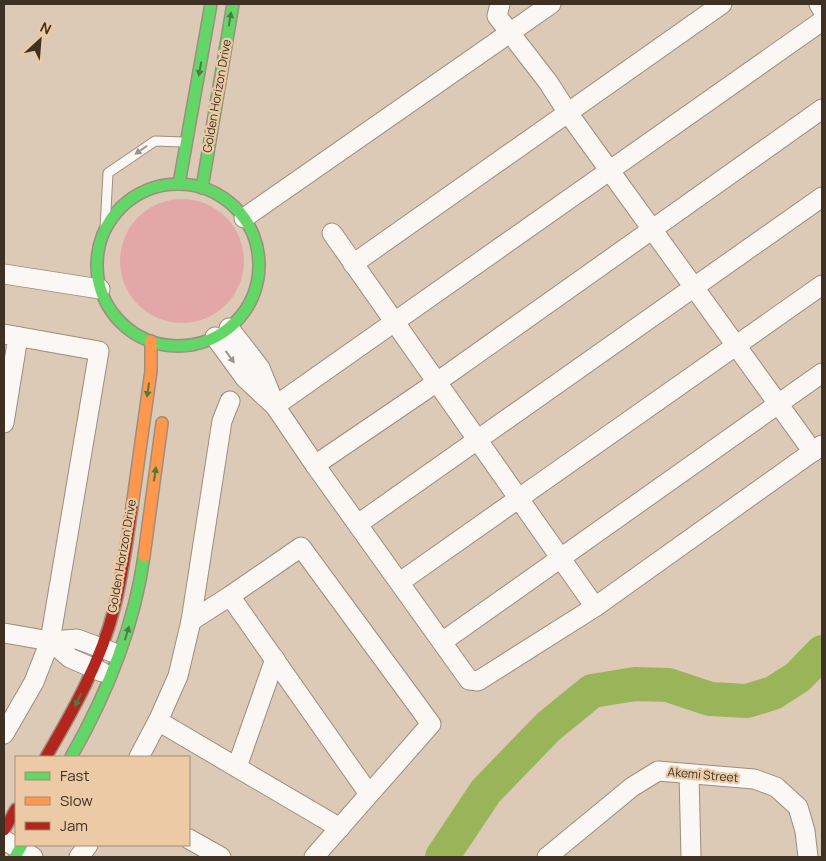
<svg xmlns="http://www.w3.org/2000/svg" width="826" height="861" font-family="Manrope,sans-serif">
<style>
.green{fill:#e4a7a8}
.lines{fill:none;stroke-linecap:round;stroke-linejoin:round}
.river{stroke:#9ab559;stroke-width:34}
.lane-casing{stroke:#9d8e7f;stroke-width:11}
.street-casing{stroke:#9d8e7f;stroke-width:21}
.fast-casing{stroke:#9d8e7f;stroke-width:14}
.slow-casing{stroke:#9d8e7f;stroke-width:14}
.jam-casing{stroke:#9d8e7f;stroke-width:14}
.lane{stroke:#faf7f4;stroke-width:9}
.street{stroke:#faf7f4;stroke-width:19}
.fast{stroke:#63d668;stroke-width:11}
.slow{stroke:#ff974d;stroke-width:11}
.jam{stroke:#b3261e;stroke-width:11}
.oneway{fill:#4f7b42}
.oneway2{fill:#9c948c}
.labels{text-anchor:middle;stroke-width:4.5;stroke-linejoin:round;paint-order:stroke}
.street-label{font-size:12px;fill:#3e3123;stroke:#eccaa6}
</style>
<rect width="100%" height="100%" fill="#dcc9b6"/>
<circle class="green" cx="182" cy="261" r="62"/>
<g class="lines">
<path class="river" d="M442,857L486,791L548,727L592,691L635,684L668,685L710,699L747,701L773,693L798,677L822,652"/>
<defs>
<path id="lane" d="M105,229L108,173L155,141L184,142"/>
<g id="street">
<path d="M500,4L497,16L548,82L568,113L813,452"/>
<path d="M819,4L822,9"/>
<path d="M244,218L551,4"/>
<path d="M332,233L595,607"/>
<path d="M353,264L722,4"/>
<path d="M4,274L100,289"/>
<path d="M229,328L260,368L273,400"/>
<path d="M4,334L99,351L50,641L34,682L4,734"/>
<path d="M215,337L245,378L275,406L315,465L469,680L478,681L595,607L822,445"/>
<path d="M275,406L822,21"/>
<path d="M4,423L18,337"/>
<path d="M315,465L437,382L822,109"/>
<path d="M358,524L822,197"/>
<path d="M400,582L822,285"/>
<path d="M230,596L369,794"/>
<path d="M191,621L230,596L301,547L431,724L314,857"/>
<path d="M4,633L50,641L77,639L112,652"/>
<path d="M50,641L70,658L102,672"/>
<path d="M442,642L822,373"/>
<path d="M158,721L340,828"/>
<path d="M139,757L158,721L178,676L191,621L222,421L230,401"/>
<path d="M237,767L275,659"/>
<path d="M689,774L691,857"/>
<path d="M189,839L221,857"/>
<path d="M4,840L33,857"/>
<path d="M79,857L88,845"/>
<path d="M547,857L632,787L658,771L754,779L776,787L798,807L805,831L808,857"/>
</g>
<g id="fast">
<path d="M179,184L211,4"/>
<circle cx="178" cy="265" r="81"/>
<path d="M202,188L233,4"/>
<path d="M71,757C107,694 134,628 144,556"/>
<path d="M15,857L22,845"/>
</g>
<g id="slow">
<path d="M132,507L151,371V341"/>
<path d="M144,556L162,423"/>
</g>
<g id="jam">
<path d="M46,757C73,711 101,661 114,609C123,575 127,541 132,507"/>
<path d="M4,830L16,809"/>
</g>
</defs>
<use href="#lane" class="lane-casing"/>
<use href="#street" class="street-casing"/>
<use href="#fast" class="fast-casing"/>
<use href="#slow" class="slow-casing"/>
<use href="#jam" class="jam-casing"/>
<use href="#lane" class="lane"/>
<use href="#street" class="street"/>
<use href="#fast" class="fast"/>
<use href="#slow" class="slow"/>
<use href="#jam" class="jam"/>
</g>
<defs><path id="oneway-solid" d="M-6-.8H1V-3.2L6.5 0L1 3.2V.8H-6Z" transform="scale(1.25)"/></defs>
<g class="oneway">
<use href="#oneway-solid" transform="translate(230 19) rotate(-80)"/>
<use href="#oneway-solid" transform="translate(200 69) rotate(100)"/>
<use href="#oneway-solid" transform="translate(148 390) rotate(98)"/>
<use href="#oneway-solid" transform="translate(155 474) rotate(-82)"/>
<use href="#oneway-solid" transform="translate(127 633) rotate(-73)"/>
<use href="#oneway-solid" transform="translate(78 700) rotate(115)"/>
</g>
<g class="oneway2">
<use href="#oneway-solid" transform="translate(141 150) rotate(145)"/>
<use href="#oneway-solid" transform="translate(230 357) rotate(54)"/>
</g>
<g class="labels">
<g class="street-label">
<text transform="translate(217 96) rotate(-80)" y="4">Golden Horizon Drive</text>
<text transform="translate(122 556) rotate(-80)" y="4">Golden Horizon Drive</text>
<text transform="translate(703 775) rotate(5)" y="4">Akemi Street</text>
</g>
</g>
<rect width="826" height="861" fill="none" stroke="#3e3123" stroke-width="10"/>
<rect x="15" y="756" width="175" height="90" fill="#eccaa6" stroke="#a68d72"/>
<rect x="25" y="772" width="25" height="8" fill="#63d668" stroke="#a68d72"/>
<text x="60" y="781" font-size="15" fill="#3e3123">Fast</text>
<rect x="25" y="797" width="25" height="8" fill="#ff974d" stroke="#a68d72"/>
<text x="60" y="806" font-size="15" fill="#3e3123">Slow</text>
<rect x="25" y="822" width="25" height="8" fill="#b3261e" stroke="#a68d72"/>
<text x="60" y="831" font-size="15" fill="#3e3123">Jam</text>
<g transform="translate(40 40) rotate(26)" stroke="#eccaa6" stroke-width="4" paint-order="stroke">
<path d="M0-4L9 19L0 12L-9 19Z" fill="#3e3123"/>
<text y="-8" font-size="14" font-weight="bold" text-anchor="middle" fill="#3e3123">N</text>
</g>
</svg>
